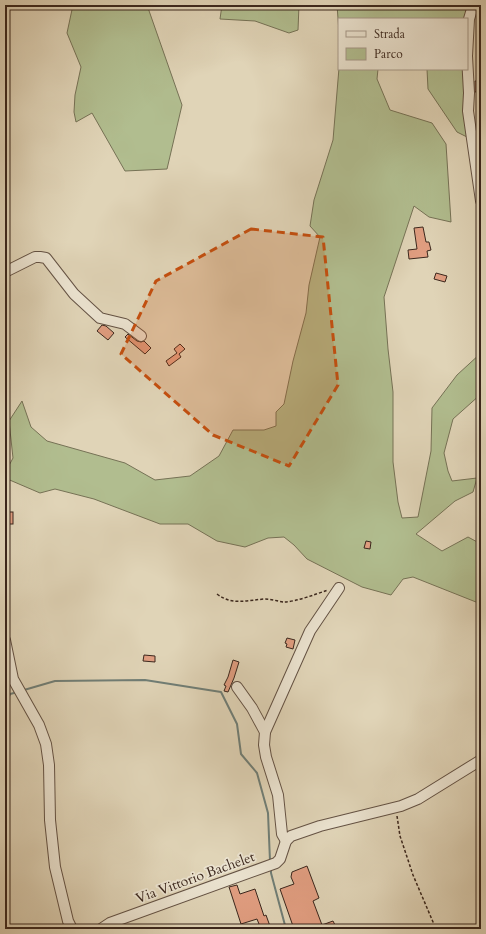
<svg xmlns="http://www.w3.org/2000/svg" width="486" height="934" font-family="Cardo,serif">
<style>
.green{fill:#b1bd8f;stroke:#767256}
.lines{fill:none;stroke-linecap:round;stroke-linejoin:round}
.stream{stroke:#707e76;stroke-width:2}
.building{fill:#e19e81;stroke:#3b271d}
.minor-casing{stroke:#645244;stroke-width:12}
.path{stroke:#3b271d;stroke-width:1.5;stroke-dasharray:3 2;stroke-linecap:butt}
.minor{stroke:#ebe3d0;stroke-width:10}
.marked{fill:#c54f0f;fill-opacity:0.2;stroke:#c54f0f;stroke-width:3;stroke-dasharray:8 5;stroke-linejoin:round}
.labels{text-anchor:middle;stroke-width:3.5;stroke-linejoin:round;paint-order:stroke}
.street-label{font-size:14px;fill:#3b271d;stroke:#ebe3d0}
</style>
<rect width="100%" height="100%" fill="#e0d4b7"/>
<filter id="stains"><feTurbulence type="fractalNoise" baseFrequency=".005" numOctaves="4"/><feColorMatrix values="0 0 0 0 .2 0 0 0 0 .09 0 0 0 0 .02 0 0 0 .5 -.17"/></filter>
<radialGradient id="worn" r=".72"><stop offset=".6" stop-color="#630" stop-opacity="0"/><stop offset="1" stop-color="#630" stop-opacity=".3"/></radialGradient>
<g class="green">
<path d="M73,5H147L182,105L167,169L125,171L92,113L76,122L74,112L75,95L81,67L67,33Z"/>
<path d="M222,5H299L298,30L289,33L255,21L220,19Z"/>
<path d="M337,5H472L467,19H339V32Z"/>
<path d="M339,68V69H378L377,79L390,110L432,123L446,144L451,222L429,217L414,206L384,297L388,349L393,392V462L398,502L402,518L418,517L431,451L432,408L457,375L481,353V394L453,419L444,453L448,471L452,481L477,478L473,492L455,501L416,534L442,551L468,537L481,544V604L413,577L403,579L391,595L362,587L307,559L294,545L284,537L268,538L245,547L217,541L188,524H160L94,499L55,489L40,493L5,478V473L13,458L9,421L22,401L31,427L47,441L125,463L155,480L190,476L219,456L233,430H264L276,426V412L284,404L293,361L306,313L309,285L320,237L310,226L314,200L333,140Z"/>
<path d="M427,69H465L469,138L457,132L428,89Z"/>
</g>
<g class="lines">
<g class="stream">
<path d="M24,690L55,681L145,680L221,692L237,724L241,754L257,773L268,813L270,861"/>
<path d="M5,706L10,694L18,692"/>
<path d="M271,868V873L286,929"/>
</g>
</g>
<g class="building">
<path d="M475,81H479V83H481V91L475,92Z"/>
<path d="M423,227L426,242H429L431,250L427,251L428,257L409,259L408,250L417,249L414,228Z"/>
<path d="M436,273L447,276L445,282L434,279Z"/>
<path d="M102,325L106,326L114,333L108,340L97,331Z"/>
<path d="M128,334L137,341L141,342L144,341L151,348L145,354L125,337Z"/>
<path d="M180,344L185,349L179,354L181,357L169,366L166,361L177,353L174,349Z"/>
<rect x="5" y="512" width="8" height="12"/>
<path d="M366,541L371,542L370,549L364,548Z"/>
<path d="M287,638L295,640L293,649L286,647L287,644L285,643Z"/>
<path d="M144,655L155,656V662L143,661Z"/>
<path d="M233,660L239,662L234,678L228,692L224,691L226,686L224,685L228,677Z"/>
<path d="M307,866L319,898L313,901L322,925L333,921L337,929H309L308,926L300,929H294L280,889L294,884L291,877L292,872Z"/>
<path d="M237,885L240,894L255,889L264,916L266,915L271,929H261L257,919L241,924L229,887Z"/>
</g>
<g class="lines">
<defs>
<g id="minor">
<path d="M474,5L472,9L469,19L467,56L469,93L468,111L481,201"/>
<path d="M5,272L35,257H40L46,258L74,294L100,318L125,324L141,336"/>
<path d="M5,640L13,679L39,725L46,744L49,765L50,820L55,867L68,921L72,929"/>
<path d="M237,687L252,708L265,732"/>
<path d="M286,841L282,834L278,795L266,757L264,745L265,732L310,631L339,588"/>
<path d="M101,929L110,923L276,863L280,859L286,841L291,836L320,826L401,806L418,799L481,760"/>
</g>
</defs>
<use href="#minor" class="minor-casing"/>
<g class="path">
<path d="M217,594C233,606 247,600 265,599C271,599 277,601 283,602C296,602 316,594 328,590"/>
<path d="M397,816L400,836L413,875L436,929"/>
</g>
<use href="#minor" class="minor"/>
</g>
<path class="marked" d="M251,229L323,237L338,385L289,466L213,435L121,354L156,281Z"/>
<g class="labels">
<g class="street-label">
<text transform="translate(195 877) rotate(-20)" y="5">Via Vittorio Bachelet</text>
</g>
</g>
<rect width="486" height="934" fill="none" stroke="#e0d4b7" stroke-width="20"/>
<rect x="6" y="6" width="474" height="922" fill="none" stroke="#3b271d" stroke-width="2"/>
<rect x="10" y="10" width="466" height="914" fill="none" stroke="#3b271d"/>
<rect x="338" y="18" width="130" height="52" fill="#ebe3d0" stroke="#a59888"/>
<rect x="346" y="31" width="20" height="6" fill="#ebe3d0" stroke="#a59888"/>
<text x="374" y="38" font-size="12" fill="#3b271d">Strada</text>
<rect x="346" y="48" width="20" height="12" fill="#b1bd8f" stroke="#a59888"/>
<text x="374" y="58" font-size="12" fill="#3b271d">Parco</text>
<rect width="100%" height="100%" filter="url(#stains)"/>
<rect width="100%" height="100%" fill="url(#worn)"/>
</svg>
